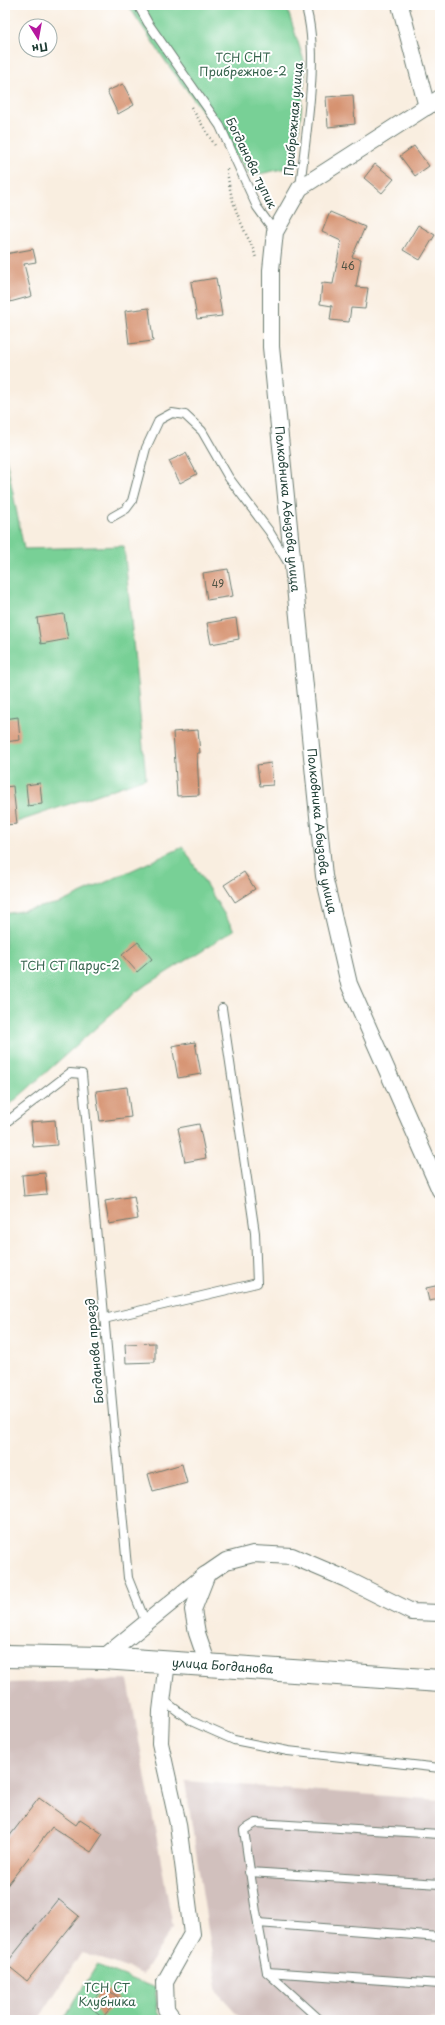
<svg xmlns="http://www.w3.org/2000/svg" width="445" height="2025" font-family="'Playpen Sans',sans-serif">
<style>
.industrial{fill:#d1c0bd}
.green{fill:#78d096;stroke:#4c8665}
.building{fill:#d69371}
.lines{fill:none;stroke-linecap:round;stroke-linejoin:round}
.service-casing{stroke:#6b7b70;stroke-width:10}
.minor-casing{stroke:#6b7b70;stroke-width:18}
.primary-casing{stroke:#6b7b70;stroke-width:24}
.path{stroke:#6b7b70;stroke-width:2.5;stroke-dasharray:1 3;stroke-linecap:butt}
.service{stroke:#fff;stroke-width:8}
.minor{stroke:#fff;stroke-width:16}
.primary{stroke:#fff;stroke-width:22}
.labels{text-anchor:middle;stroke-width:4;stroke-linejoin:round;paint-order:stroke}
.number-label{font-size:10px;fill:#4d5243}
.park-label{font-size:12px;fill:#35624c;stroke:#fff}
.street-label{font-size:12px;fill:#1f3d34;stroke:#fff}
</style>
<rect width="100%" height="100%" fill="#fff"/>
<filter id="ink" filterUnits="userSpaceOnUse"><feTurbulence type="fractalNoise" baseFrequency=".025" numOctaves="2"/><feDisplacementMap in="SourceGraphic" scale="8" xChannelSelector="R" yChannelSelector="G"/><feConvolveMatrix kernelMatrix="1 2 1 2 8 2 1 2 1" color-interpolation-filters="sRGB"/></filter>
<filter id="wash" filterUnits="userSpaceOnUse"><feTurbulence type="fractalNoise" baseFrequency=".012" numOctaves="4" result="noise"/><feDisplacementMap in="SourceGraphic" scale="16" xChannelSelector="R" yChannelSelector="G"/><feGaussianBlur stdDeviation="0.9" result="paint"/><feColorMatrix in="noise" values="0 0 0 0 0 0 0 0 0 0 0 0 0 0 0 0 0 1.4 0 .05"/><feComposite in="paint" operator="in"/></filter>
<g filter="url(#wash)">
<rect width="100%" height="100%" fill="#f9eee0"/>
<g class="industrial">
<path d="M128,1680L173,1927L143,1974L82,1952L38,2020H5V1683Z"/>
<path d="M185,1781L440,1800V2020H243L218,1993Z"/>
</g>
<g class="green">
<path d="M128,5H286L306,67L295,166L251,176L166,62Z"/>
<path d="M5,453L24,549L124,546L146,778L5,826Z"/>
<path d="M183,847L234,930L137,991L5,1109V914L60,903Z"/>
<path d="M97,1965L155,1988L158,2012L164,2020H63Z"/>
</g>
<g id="blocks">
<g class="building">
<path d="M123,84L134,105L118,114L107,91Z"/>
<path d="M353,95L355,124L328,127L326,97Z"/>
<path d="M414,146L429,166L415,176L400,156Z"/>
<path d="M375,164L394,179L382,193L364,178Z"/>
<path d="M330,212L365,227L352,257L361,259L356,287L368,288L365,309L351,308L349,322L330,320L332,306L320,304L322,283L333,284L341,241L322,232Z"/>
<path d="M418,225L435,235L420,260L403,250Z"/>
<path d="M33,249L36,262L24,264L32,296L10,302L5,283V254Z"/>
<path d="M216,278L222,316L197,319L191,282Z"/>
<path d="M149,308L153,341L129,344L125,311Z"/>
<path d="M186,453L197,474L180,483L169,461Z"/>
<path d="M228,569L233,596L207,600L203,573Z"/>
<path d="M64,614L68,639L41,644L37,618Z"/>
<path d="M236,618L239,639L211,644L207,623Z"/>
<path d="M18,717L20,740L5,742V719Z"/>
<path d="M198,730L200,753H197L199,795L177,796L173,732Z"/>
<path d="M271,763L273,785L260,786L257,765Z"/>
<path d="M40,783L42,804L28,806L26,785Z"/>
<path d="M13,786L17,824L5,825V787Z"/>
<path d="M244,872L255,889L235,902L224,885Z"/>
<path d="M138,942L152,959L137,972L122,955Z"/>
<path d="M195,1042L201,1074L178,1078L172,1046Z"/>
<path d="M127,1087L131,1117L100,1121L96,1091Z"/>
<path d="M55,1120L57,1145L33,1147L31,1122Z"/>
<path d="M199,1124L206,1158L185,1162L178,1128Z"/>
<path d="M45,1173L47,1194L24,1196L22,1175Z"/>
<path d="M134,1196L138,1219L109,1224L105,1201Z"/>
<path d="M440,1285V1299L429,1301L426,1288Z"/>
<path d="M155,1343V1362L126,1363L125,1344Z"/>
<path d="M182,1464L187,1483L153,1492L148,1474Z"/>
<path d="M39,1798L76,1825L80,1819L103,1834L91,1852L52,1827L5,1888V1842Z"/>
<path d="M58,1899L79,1916L27,1981L6,1964Z"/>
<path d="M104,1987L119,1998L103,2017L89,2006Z"/>
</g>
</g>
</g>
<g filter="url(#ink)">
<use href="#blocks" fill-opacity="0" stroke="#6b7b70" stroke-width="1"/>
<g class="lines">
<defs>
<g id="service">
<path d="M138,5L148,23L220,126L257,207L275,232"/>
<path d="M300,188C305,138 321,51 305,5"/>
<path d="M112,517L126,509L132,501L146,448L159,420L172,413L185,415L202,431L229,478L269,531L290,566"/>
<path d="M5,1123L70,1073L82,1074L128,1578L146,1623"/>
<path d="M104,1319L257,1283L255,1233L222,1008"/>
<path d="M162,1699L191,1721L234,1740L288,1751L440,1768"/>
<path d="M249,1872L440,1884"/>
<path d="M258,1923L440,1937"/>
<path d="M267,1972L440,1984"/>
<path d="M320,2020L267,1972L256,1912L244,1830L256,1823L440,1834"/>
</g>
<g id="minor">
<path d="M400,5L427,107"/>
<path id="s1" d="M440,98L300,188L275,232L271,270V347L324,876L349,984L440,1190"/>
<path d="M103,1658L205,1575"/>
<path d="M167,1662L161,1711L160,1743L178,1824L192,1934L165,1982L166,2009L174,2020"/>
<path d="M208,1665L197,1633L193,1610L207,1574L226,1561L253,1554L292,1556L346,1579L412,1612L440,1613"/>
</g>
<g id="primary">
<path id="s2" d="M5,1656L103,1658L440,1681"/>
</g>
</defs>
<use href="#service" class="service-casing"/>
<use href="#minor" class="minor-casing"/>
<use href="#primary" class="primary-casing"/>
<g class="path">
<path d="M191,107L216,147"/>
<path d="M227,169C229,190 234,208 243,227C247,238 254,247 256,259"/>
</g>
<use href="#service" class="service"/>
<use href="#minor" class="minor"/>
<use href="#primary" class="primary"/>
</g>
</g>
<g class="labels">
<g class="number-label">
<text x="348" y="270">46</text>
<text x="218" y="588">49</text>
</g>
<g class="park-label">
<text x="243" y="62">ТСН СНТ<tspan x="243" dy="14">Прибрежное-2</tspan></text>
<text x="70" y="970">ТСН СТ Парус-2</text>
<text x="107" y="1992">ТСН СТ<tspan x="107" dy="14">Клубника</tspan></text>
</g>
<g class="street-label">
<text transform="translate(294 119) rotate(-85)" y="4">Прибрежная улица</text>
<text transform="translate(251 163) rotate(64)" y="4">Богданова тупик</text>
<text dy="4" stroke="none"><textPath href="#s1" startOffset="495">Полковника Абызова улица</textPath></text>
<text dy="4" stroke="none"><textPath href="#s1" startOffset="819">Полковника Абызова улица</textPath></text>
<text transform="translate(95 1351) rotate(-95)" y="4">Богданова проезд</text>
<text dy="4" stroke="none"><textPath href="#s2" startOffset="218">улица Богданова</textPath></text>
</g>
</g>
<rect width="445" height="2025" fill="none" stroke="#fff" stroke-width="20"/>
<g transform="translate(38 38) rotate(169)"><circle r="19" fill="#ffffff" stroke="#a5b1ae"/>
<path d="M0-3L7 15L0 10L-7 15Z" fill="#b5179e"/>
<text y="-6" font-size="11" font-weight="bold" text-anchor="middle" fill="#1f3d34">Пн</text>
</g>
</svg>
